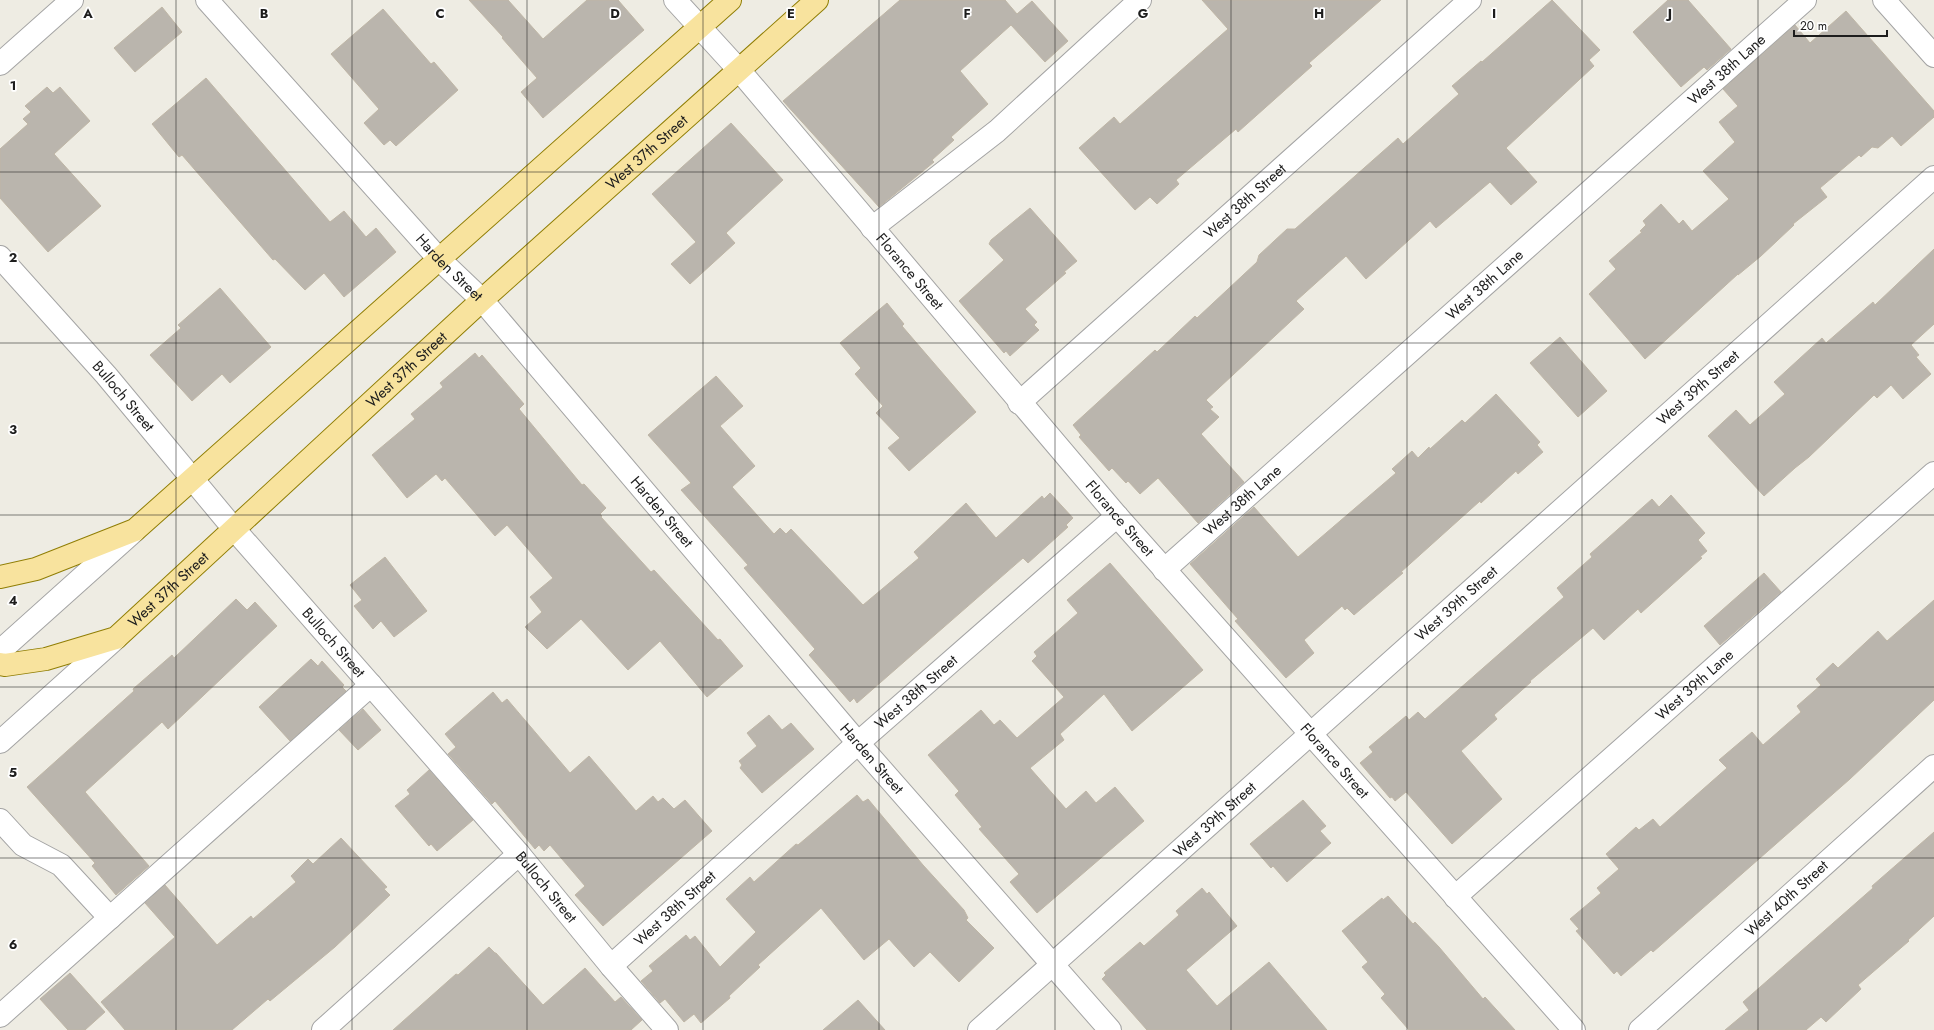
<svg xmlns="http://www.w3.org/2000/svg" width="1934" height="1030" font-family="Jost,sans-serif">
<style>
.building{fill:#bab5ad;stroke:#bfb6a6}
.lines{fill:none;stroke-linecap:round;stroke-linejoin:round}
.minor-casing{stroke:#a4a4a4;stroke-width:24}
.major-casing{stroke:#907e05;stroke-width:24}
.minor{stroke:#fff;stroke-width:22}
.major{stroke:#f8e39e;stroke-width:22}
.grid{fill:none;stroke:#1d1d1d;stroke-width:1;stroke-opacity:0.55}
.labels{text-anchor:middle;stroke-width:3.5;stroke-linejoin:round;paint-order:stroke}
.street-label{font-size:15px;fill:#1d1d1d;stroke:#fff}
.grid-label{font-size:13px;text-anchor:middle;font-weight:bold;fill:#1d1d1d;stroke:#fff;stroke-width:3.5;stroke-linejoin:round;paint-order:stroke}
</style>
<rect width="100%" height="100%" fill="#eeece3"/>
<g class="building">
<path d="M469,0H508L543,39L587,0H618L644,30L543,118L521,92L537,78L502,38L503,37Z"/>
<path d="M900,0H1005L1017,14L1032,1L1068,41L1045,62L1011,25L960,71L988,104L951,137L954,140L932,160L934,162L879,207L783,101Z"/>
<path d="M1202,0H1381L1309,63L1312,66L1238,132L1236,129L1176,180L1179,184L1157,204L1150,197L1135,210L1079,148L1114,117L1120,124L1228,29Z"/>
<path d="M1552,0L1600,50L1589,60L1594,66L1506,148L1537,182L1511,205L1490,182L1436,228L1430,221L1366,279L1346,256L1296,301L1304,309L1206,400L1213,407L1210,409L1219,417L1201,434L1244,482L1198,523L1158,478L1140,494L1128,481L1126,483L1112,468L1109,471L1079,437L1081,435L1073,425L1155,350L1157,352L1195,316L1197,318L1257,262L1259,255L1287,229H1295L1398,138L1403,144L1459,94L1452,86L1481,61L1482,62Z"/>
<path d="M1668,0H1688L1731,49L1707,70L1704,67L1681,87L1633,32Z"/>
<path d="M162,7L182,32L135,72L114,48Z"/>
<path d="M383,9L431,64L434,62L458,90L396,146L390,140L384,145L364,123L379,109L331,54Z"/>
<path d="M1846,11L1934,111V117L1901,146L1892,136L1878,148L1872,147L1861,157L1859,155L1820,188L1827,197L1793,224L1794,225L1761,256L1738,275V274L1645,359L1589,294L1616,269L1609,261L1642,232L1640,231L1646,225L1643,221L1661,204L1679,224L1683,220L1692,231L1729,199L1703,171L1735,142L1719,122L1738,106L1723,89L1795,25L1810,43Z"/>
<path d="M206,78L330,222L344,211L366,237L376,228L396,252L344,297L324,273L305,290L275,259L273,260L182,155L179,157L152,124Z"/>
<path d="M47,87L53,93L60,87L90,121L54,154L101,206L48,252L0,198V149L28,124L23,119L31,112L25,106Z"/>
<path d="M731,123L783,180L726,233L735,243L690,284L671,264L696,242L652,194Z"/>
<path d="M1030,208L1077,261L1064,272L1066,273L1025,309L1037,322L1034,325L1039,330L1010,356L1006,351L1004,353L959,301L1004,260L989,244L991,240Z"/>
<path d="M1934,249V324L1911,345L1919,355L1916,357L1931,374L1903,399L1891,385L1877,398L1874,395L1809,457L1795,468L1764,496L1708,436L1736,410L1750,425L1785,394L1774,382L1822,338L1826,343L1873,302L1875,305Z"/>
<path d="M220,288L271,347L230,383L222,374L192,401L150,355L181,328L178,325Z"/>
<path d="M887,303L904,324L902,326L976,412L909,471L888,448L900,438L876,413L883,406L855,374L861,368L840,343Z"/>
<path d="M1560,337L1607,391L1578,417L1530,363Z"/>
<path d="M475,353L479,358L482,355L524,404L519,409L582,485L584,484L606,508L600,514L602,516L601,517L651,572L654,570L718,640L720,639L743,666L707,697L660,641L628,670L581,619L547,649L525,627L542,612L530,597L553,578L507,525L495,536L445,478L442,481L436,474L407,498L372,455L415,419L411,414L443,387L440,383Z"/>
<path d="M716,376L743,406L720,426L755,466L732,487L774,534L780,528L786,534L791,529L863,605L919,558L914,552L966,503L996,538L1042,496L1044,499L1050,493L1073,518L1066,525L1068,527L1028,563L1023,558L857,703L854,698L850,702L809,655L815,649L744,568L748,565L681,490L691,483L648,435Z"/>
<path d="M1496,394L1540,442L1537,445L1543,452L1518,474L1516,471L1481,503L1480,501L1401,572L1403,573L1354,615L1347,608L1345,610L1342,606L1304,640L1314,653L1286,678L1235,621L1238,619L1190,564L1254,507L1298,557L1396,473L1392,469L1412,451L1418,458L1429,447L1430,449L1462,420L1465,423Z"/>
<path d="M1671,495L1705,533L1698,540L1707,551L1700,557L1702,558L1641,613L1638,609L1604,640L1593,628L1530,681L1531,682L1494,715L1497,719L1461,751L1502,799L1452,844L1406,792L1395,801L1392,797L1390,798L1360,763L1373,752L1369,747L1406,716L1409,720L1418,712L1425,719L1564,597L1557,588L1592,557L1590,554L1652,499L1659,507Z"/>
<path d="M385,557L427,611L394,637L381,621L373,629L354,606L362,600L350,585Z"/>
<path d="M1110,563L1203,670L1132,731L1104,694L1060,734L1064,740L1030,768L1066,809L1086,791L1096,803L1115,787L1144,821L1037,913L1010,882L1019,874L979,829L982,827L955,795L959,791L928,755L981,710L994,725L1000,720L1017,738L1064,697L1032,661L1037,656L1034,652L1078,613L1067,600Z"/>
<path d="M1764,573L1781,592L1720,645L1704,626Z"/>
<path d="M236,599L247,610L255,602L277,626L168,729L162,722L85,792L149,866L116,895L92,866L95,863L27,787L134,691L133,689L172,655L174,658Z"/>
<path d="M1934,600V700L1850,779L1653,952L1651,950L1621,976L1617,971L1614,974L1576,931L1579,929L1570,919L1601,893L1597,888L1619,869L1606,854L1636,827L1639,830L1653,819L1660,827L1727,768L1719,760L1752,732L1763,745L1801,712L1797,706L1821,685L1816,679L1833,663L1838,668L1878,631L1887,641Z"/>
<path d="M311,659L318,666L322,661L344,685L342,687L346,691L290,741L259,707Z"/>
<path d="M493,692L502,703L507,699L570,773L589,756L636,811L653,796L658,802L663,798L674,809L685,800L712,831L603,926L575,895L585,886L550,845L544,851L539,845L535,849L495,801L492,804L448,754L456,747L445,734Z"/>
<path d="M363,709L381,730L358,750L339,730Z"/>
<path d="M769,715L782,730L791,723L814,749L762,793L740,768L742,765L739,761L757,746L747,733Z"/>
<path d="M429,770L473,820L437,851L431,844L429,846L395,806L410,794L407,790Z"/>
<path d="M857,795L863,802L868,799L923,865L964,910L968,918L966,920L994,948L959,982L930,952L914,967L889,939L864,960L821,908L758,965L760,967L729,996L730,998L701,1023L694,1014L684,1022L665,999L660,1003L641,981L653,971L649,966L686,935L690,940L695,936L720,967L756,932L726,899L750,877L754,882L796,844L798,845Z"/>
<path d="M1303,800L1326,826L1320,831L1331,843L1287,882L1273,866L1271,868L1250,844Z"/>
<path d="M1934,832V916L1908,940L1909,941L1858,985L1861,989L1826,1022L1821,1017L1806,1030H1725L1749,1010L1743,1002L1873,888L1872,886Z"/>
<path d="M341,838L387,887L384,889L390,895L335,947L270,1001L268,999L232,1030H125L101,1002L175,937L145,903L165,885L217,945L251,916L253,919L296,882L291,876L308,859L313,864Z"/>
<path d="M1202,888L1207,894L1209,892L1237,926L1186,970L1217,1006L1269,962L1327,1030H1147L1102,979L1106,975L1104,973L1140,942L1144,946L1179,915L1176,911Z"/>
<path d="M1388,896L1413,924L1415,922L1439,947L1483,999L1485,997L1515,1030H1409L1381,998L1385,994L1362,967L1368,962L1342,931L1382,898L1383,900Z"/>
<path d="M489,947L495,953H496L543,1005L585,968L615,1002L621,997L642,1020L631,1030H393L456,974L458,975Z"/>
<path d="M70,973L105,1012L85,1030H68L40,999Z"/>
<path d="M858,1000L885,1030H823Z"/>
</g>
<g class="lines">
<defs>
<g id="minor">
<path id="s1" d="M207,0L439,259L482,300L858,743L1110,1030"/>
<path id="s2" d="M675,0L739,70L1117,516L1574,1030"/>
<path d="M1884,0L1934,56"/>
<path d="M0,64L72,0"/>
<path d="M872,228L997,131L1140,0"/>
<path id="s3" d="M0,257L106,375L234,529L519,854L611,966L667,1030"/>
<path id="s4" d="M1019,403L1470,0"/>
<path id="s5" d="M1164,570L1805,0"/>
<path d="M0,651L134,531"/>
<path d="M0,742L116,638"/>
<path d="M0,820L23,845L61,865L110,918"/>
<path id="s6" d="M1455,897L1934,473"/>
<path id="s7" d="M611,966L858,743L1117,516"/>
<path d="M0,1016L371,685"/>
<path d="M323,1030L519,854"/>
<path id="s8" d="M979,1030L1934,177"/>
<path id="s9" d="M1640,1030L1934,766"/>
</g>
<g id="major">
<path d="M0,577L36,569L135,530L730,0"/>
<path id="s10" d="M0,664L5,665L46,659L116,638L482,300L817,0"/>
</g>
</defs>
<use href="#minor" class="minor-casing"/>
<use href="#major" class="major-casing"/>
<use href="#minor" class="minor"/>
<use href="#major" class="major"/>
</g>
<path class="grid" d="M176,0V1030M352,0V1030M527,0V1030M703,0V1030M879,0V1030M1055,0V1030M1231,0V1030M1407,0V1030M1582,0V1030M1758,0V1030M0,172H1934M0,343H1934M0,515H1934M0,687H1934M0,858H1934"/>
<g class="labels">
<g class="street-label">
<text dy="5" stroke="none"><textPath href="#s5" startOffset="753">West 38th Lane</textPath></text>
<text dy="5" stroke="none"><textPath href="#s10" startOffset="839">West 37th Street</textPath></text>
<text dy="5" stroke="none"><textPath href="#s4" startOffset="303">West 38th Street</textPath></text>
<text dy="5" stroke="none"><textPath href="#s1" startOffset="361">Harden Street</textPath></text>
<text dy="5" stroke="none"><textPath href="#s2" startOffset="359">Florance Street</textPath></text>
<text dy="5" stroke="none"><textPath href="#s5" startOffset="429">West 38th Lane</textPath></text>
<text dy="5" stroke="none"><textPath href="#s10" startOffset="515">West 37th Street</textPath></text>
<text dy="5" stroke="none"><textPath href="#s8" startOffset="964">West 39th Street</textPath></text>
<text dy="5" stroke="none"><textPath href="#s3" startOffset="186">Bulloch Street</textPath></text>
<text dy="5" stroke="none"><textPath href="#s5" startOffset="105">West 38th Lane</textPath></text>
<text dy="5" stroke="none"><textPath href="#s1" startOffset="685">Harden Street</textPath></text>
<text dy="5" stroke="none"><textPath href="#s2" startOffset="683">Florance Street</textPath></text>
<text dy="5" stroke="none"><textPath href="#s10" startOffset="191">West 37th Street</textPath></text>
<text dy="5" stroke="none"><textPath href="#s8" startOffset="640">West 39th Street</textPath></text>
<text dy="5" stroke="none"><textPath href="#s3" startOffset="510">Bulloch Street</textPath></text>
<text dy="5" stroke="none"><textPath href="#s6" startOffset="320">West 39th Lane</textPath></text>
<text dy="5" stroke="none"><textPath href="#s7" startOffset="410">West 38th Street</textPath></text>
<text dy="5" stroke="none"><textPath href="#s1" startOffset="1009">Harden Street</textPath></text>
<text dy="5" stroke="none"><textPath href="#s2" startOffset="1007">Florance Street</textPath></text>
<text dy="5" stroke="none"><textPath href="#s8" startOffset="316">West 39th Street</textPath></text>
<text dy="5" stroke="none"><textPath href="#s3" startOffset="834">Bulloch Street</textPath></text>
<text dy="5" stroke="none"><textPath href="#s9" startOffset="197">West 40th Street</textPath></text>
<text dy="5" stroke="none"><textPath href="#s7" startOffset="86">West 38th Street</textPath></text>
</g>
</g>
<g class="grid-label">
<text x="88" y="18">A</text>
<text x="264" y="18">B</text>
<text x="440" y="18">C</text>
<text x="615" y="18">D</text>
<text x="791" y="18">E</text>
<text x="967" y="18">F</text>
<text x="1143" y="18">G</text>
<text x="1319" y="18">H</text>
<text x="1494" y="18">I</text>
<text x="1670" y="18">J</text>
<text x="13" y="90">1</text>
<text x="13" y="262">2</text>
<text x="13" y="434">3</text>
<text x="13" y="605">4</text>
<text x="13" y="777">5</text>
<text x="13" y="949">6</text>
</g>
<path d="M1794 30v6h93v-6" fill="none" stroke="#1d1d1d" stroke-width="2"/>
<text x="1800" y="30" font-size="12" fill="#1d1d1d" stroke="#ffffff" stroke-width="3" paint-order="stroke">20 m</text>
</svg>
